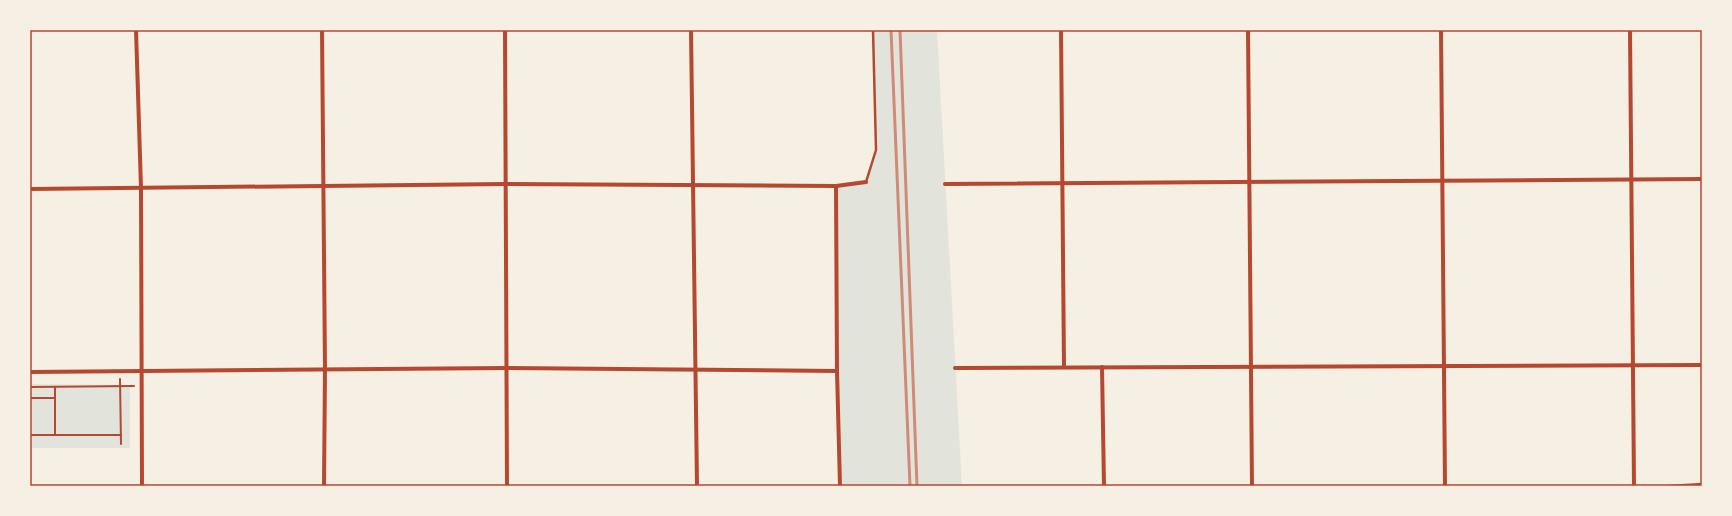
<svg xmlns="http://www.w3.org/2000/svg" width="1732" height="516" font-family="Manrope,sans-serif">
<style>
.green{fill:#e2e4dc}
.lines{fill:none;stroke-linecap:round;stroke-linejoin:round}
.path{stroke:#b5482f;stroke-width:2}
.service{stroke:#b5482f;stroke-width:2.5}
.minor{stroke:#b5482f;stroke-width:4}
.rail{stroke:#cf8b77;stroke-width:3}
.neatline{fill:none;stroke:#b5482f;stroke-width:1.5}
</style>
<rect width="100%" height="100%" fill="#f6efe4"/>
<g class="green">
<path d="M873,30H937L962,486H840L836,186L866,182L876,150Z"/>
<path d="M30,384L130,385V448H30Z"/>
</g>
<g class="lines">
<g class="path">
<path d="M120,379L121,444"/>
<path d="M30,387L134,386"/>
<path d="M55,387V435"/>
<path d="M30,398H55"/>
<path d="M30,435H121"/>
</g>
<g class="service">
<path d="M866,182L876,150L873,30"/>
<path d="M1670,486L1702,484"/>
</g>
<g class="minor">
<path d="M136,30L141,188L142,486"/>
<path d="M322,30L325,369L324,486"/>
<path d="M505,30L507,486"/>
<path d="M691,30L697,486"/>
<path d="M1061,30L1064,367"/>
<path d="M1248,30L1252,486"/>
<path d="M1441,30L1445,486"/>
<path d="M1630,30L1634,486"/>
<path d="M945,184L1702,179"/>
<path d="M836,186L837,371L840,486"/>
<path d="M30,189L505,184L836,186L866,182"/>
<path d="M1102,367L1104,486"/>
<path d="M955,368L1702,365"/>
<path d="M30,372L506,368L837,371"/>
</g>
<g class="rail">
<path d="M891,30L910,486"/>
<path d="M900,30L917,486"/>
</g>
</g>
<rect width="1732" height="516" fill="none" stroke="#f6efe4" stroke-width="62"/>
<rect x="31" y="31" width="1670" height="454" class="neatline"/>
</svg>
